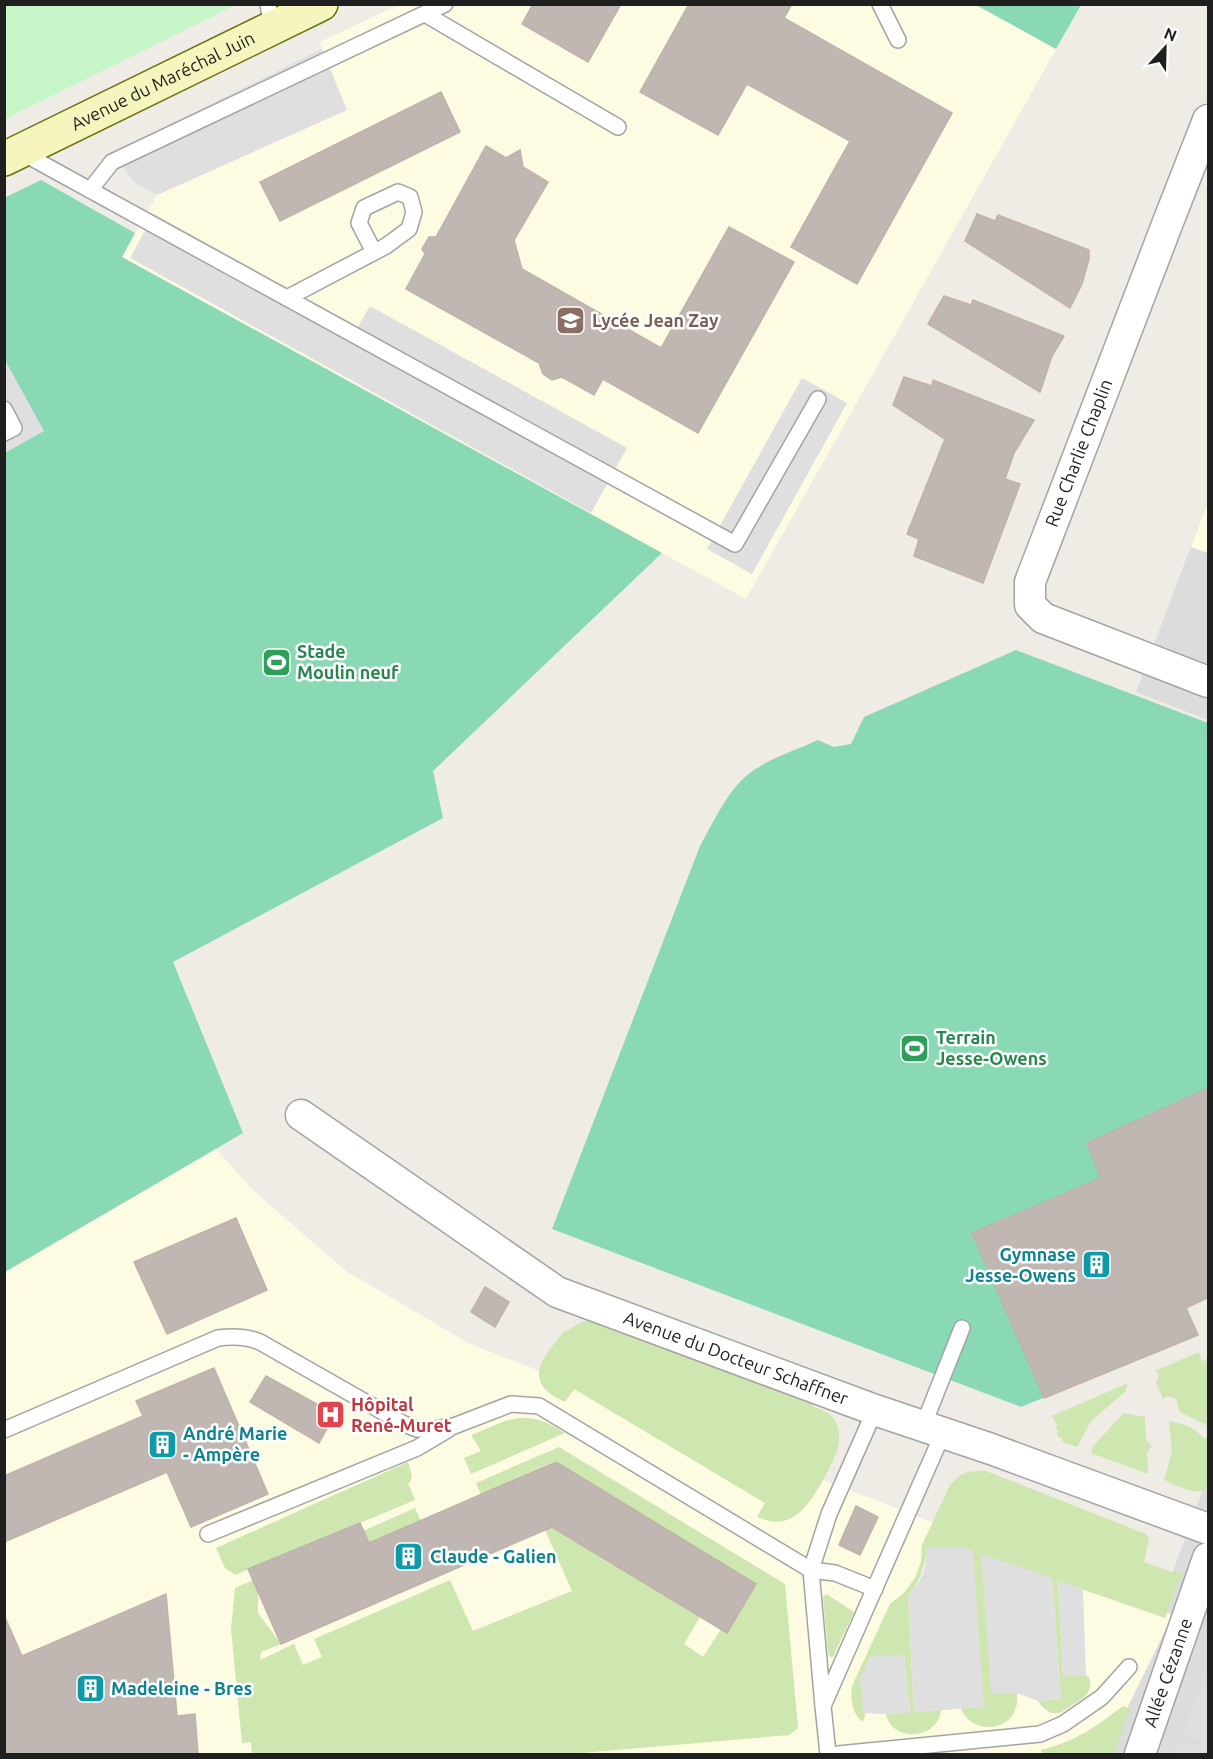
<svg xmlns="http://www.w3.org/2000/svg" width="1213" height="1759" font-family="Ubuntu,sans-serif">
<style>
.residential{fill:#dddcdc}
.education{fill:#fdfbe2}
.grass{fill:#cee6af}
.park{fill:#c6f6c7}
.pitch{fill:#89d9b5}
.parking{fill:#dfdfdf}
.building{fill:#c0b7b3;stroke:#c0b2a9;stroke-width:1.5}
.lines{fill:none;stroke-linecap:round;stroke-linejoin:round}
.lane-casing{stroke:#a3a3a3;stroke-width:18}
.street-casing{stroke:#a3a3a3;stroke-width:33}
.secondary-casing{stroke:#6c710c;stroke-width:36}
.lane{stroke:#fff;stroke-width:15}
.street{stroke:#fff;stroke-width:30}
.secondary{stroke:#f6f5be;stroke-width:33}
.labels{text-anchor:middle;stroke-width:5;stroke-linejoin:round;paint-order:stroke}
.street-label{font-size:18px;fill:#1f1f1f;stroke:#fff}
.education-label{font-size:18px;font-weight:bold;fill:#785e54;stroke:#fff;text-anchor:start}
.leisure-label{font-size:18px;font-weight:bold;fill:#27864d;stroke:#fff;text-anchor:start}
.culture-label{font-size:18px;font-weight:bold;fill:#0d838f;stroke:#fff;text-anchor:start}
.health-label{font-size:18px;font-weight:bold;fill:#be3a42;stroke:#fff;text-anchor:start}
</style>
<rect width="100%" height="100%" fill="#efece6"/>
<g class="residential">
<path d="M1208,501V720L1136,692Z"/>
<path d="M1208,1476V1754H1107L1108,1747Z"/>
</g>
<g class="education">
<path d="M398,5H1081L746,599L122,257L157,195L346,110L320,42Z"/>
<path d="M1208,501V553L1191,547Z"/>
<path d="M216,1149L255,1192L346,1271L470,1344L1173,1615L1108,1747L1107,1754H5L4,1272Z"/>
</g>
<g class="grass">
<path d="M594,1319L815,1399L812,1406C823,1410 833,1413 837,1425C840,1432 840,1440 838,1448C831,1467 811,1508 793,1517C782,1524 769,1522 757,1517L765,1503L574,1389L565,1402C559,1399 553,1396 548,1392C525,1372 552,1348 564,1331H567C576,1324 583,1321 594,1319Z"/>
<path d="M1199,1352L1201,1360L1203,1361L1208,1359V1426L1180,1412L1176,1399L1168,1396L1163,1399L1156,1382L1159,1375L1155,1371Z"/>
<path d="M1128,1383L1125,1392L1091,1421L1077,1447L1063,1442L1061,1437H1058L1057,1433L1058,1431L1056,1428L1057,1425L1052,1416Z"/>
<path d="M1124,1413L1145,1417L1146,1440L1152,1446L1147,1452L1148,1474L1091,1453L1093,1446Z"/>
<path d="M519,1418C540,1418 547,1422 565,1433L471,1474L464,1458L481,1451L471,1435L505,1421Z"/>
<path d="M1169,1421C1182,1424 1195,1426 1203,1438H1208V1488C1195,1497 1177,1485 1164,1480L1172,1452Z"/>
<path d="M559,1447L785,1584L798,1728L789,1735L570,1754H252L251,1742L242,1743L231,1629L235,1588L415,1508L421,1521L258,1591V1613L281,1644L261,1652L260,1660L294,1644L303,1665L322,1657L314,1639L450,1580L473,1631L572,1591L545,1530L552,1527L700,1617L684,1644L703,1657L721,1629L727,1633L755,1584L555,1461L481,1495L476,1483Z"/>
<path d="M408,1462L412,1475L411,1481L408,1483L415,1500L235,1575L225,1568L216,1548Z"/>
<path d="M979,1471H986L1146,1534L1149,1539L1144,1562L1174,1573L1183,1571L1165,1618L1058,1581L1063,1676H1086L1089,1677C1094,1693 1083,1699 1071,1706C1067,1708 1062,1713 1058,1713C1049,1715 1042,1707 1038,1701L1061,1699L1052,1578L991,1693H1017C1017,1697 1018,1702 1016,1707C1009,1734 969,1733 961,1708L983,1707L927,1547C925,1567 920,1581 908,1597L914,1712L941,1710C938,1740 892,1743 886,1714L910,1712L904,1655L863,1713L866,1712L863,1722C852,1714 850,1699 852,1686L890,1604L905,1592L916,1576L921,1561L922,1545L950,1485L959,1476L967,1472Z"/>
<path d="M826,1594L854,1612L833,1657H830L828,1653L823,1598Z"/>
<path d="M1123,1706L1130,1709L1114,1754H1042L1041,1750C1076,1741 1094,1728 1123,1706Z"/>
</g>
<path class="park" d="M5,4H236V5L5,119Z"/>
<g class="pitch">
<path d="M976,5L1081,4V5L1056,49Z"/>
<path d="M41,180L135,233L122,257L662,553L433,771L443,818L173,962L243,1133L5,1272L4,198Z"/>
<path d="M1016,650L1208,723V1297L1186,1308L1198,1335L1021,1407L552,1229L700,846C714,822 729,786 754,770C773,757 797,750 818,740L834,747L851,744L864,717Z"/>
</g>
<g class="parking">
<path d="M322,49L347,110L157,195L135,183L112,153Z"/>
<path d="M154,214L358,327L370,306L627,448L591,513L130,258Z"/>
<path d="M4,358L44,431L5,453H4Z"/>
<path d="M802,378L847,403L752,574L707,549Z"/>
<path d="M927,1547L966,1548L973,1551L984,1707L914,1712L908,1596L916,1586L922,1575L925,1566Z"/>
<path d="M981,1554L1052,1578L1061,1699L1038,1701L1017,1693H991Z"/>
<path d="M1058,1581L1083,1589L1086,1676H1063Z"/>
<path d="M904,1655L910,1713L886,1714L863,1713L860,1679L870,1656Z"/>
<path d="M1208,1668V1754H1175L1181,1741L1198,1747L1201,1741L1183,1733Z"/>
</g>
<g class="building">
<path d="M533,4H621L588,62L522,24Z"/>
<path d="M689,4H792L784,18L952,113L857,284L791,247L850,141L747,84L718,135L640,92Z"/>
<path d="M441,92L460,132L280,221L260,182Z"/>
<path d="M486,146L506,158L520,150L523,167L548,182L514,240L522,269L661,348L729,227L794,262L698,433L603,379L594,395L562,377L552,380L543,374L539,363L406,289L425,254L422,249L429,237H436Z"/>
<path d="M977,214L995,221L998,215L1089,250V259L1082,284L1070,308L965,241Z"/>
<path d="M944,296L971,305L973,300L1064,336L1052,356L1040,392L928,324Z"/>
<path d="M904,377L932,386L933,380L1034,420L1014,453L1005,479L1020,484L983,583L914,556L919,539L907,534L945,439L893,405Z"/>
<path d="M1209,1088V1297L1186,1308L1198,1335L1044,1398L972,1233L1101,1178L1087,1143Z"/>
<path d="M236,1218L267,1290L167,1334L134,1262Z"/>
<path d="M485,1287L509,1302L495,1327L471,1312Z"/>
<path d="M214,1368L268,1494L191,1527L167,1472L4,1542V1476L143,1416L136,1401Z"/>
<path d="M266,1376L335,1414L319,1443L250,1402Z"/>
<path d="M556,1462L756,1584L727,1633L552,1527L281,1644L248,1569L360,1523L369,1543Z"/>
<path d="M856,1506L878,1517L860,1555L839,1545Z"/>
<path d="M166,1594L177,1716L195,1714L198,1755H4V1615L22,1656Z"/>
</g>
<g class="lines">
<defs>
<g id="lane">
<path d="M268,4L272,28"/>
<path d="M880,4L898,40"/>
<path d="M425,14L618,127"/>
<path d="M19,151L735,544L818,399"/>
<path d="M90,190L112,162L445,4"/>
<path d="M287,298L386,246L409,229L414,212L410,197L398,192L364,208L359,223L374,252"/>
<path d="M4,409L14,428L4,433"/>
<path d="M875,1410L829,1514L811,1570L823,1706L943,1433"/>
<path d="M923,1426L962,1328"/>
<path d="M4,1430L218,1338C233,1336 246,1336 260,1342L404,1424L417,1429H435L454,1426L511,1404L539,1406L811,1570L835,1573L875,1589"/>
<path d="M208,1534L417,1448L449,1429"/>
<path d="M823,1706L828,1754"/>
<path d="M838,1754L1040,1734L1063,1724L1102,1697L1129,1667"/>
</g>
<g id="street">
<path d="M1208,120L1168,222L1030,582V605L1043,618L1208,682"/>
<path id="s1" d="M301,1115L557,1292L875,1410L991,1449L1208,1529"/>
<path id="s2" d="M1140,1754L1208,1558"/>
</g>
<g id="secondary">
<path id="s3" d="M4,159L321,4"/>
</g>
</defs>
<use href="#lane" class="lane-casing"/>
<use href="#street" class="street-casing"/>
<use href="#secondary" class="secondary-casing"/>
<use href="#lane" class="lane"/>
<use href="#street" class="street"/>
<use href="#secondary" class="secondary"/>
</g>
<defs>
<symbol id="school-square" viewBox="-11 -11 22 22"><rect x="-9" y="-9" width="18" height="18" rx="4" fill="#8d6e63" stroke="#fff"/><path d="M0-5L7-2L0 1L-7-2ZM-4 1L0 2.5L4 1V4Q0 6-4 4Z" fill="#fff"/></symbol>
<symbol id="stadium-square" viewBox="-11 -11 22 22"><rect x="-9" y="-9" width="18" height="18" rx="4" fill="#2e9e5b" stroke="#fff"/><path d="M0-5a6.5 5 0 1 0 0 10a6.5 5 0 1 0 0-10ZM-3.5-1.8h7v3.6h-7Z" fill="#fff"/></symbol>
<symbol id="building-square" viewBox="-11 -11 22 22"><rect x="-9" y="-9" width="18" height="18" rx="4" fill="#0f9aa8" stroke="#fff"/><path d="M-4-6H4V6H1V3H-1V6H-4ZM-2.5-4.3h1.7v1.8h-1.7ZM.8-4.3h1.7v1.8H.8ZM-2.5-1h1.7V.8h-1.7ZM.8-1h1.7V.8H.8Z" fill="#fff"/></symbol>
<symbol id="hospital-square" viewBox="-11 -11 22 22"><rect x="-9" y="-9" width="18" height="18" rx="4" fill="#e0444e" stroke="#fff"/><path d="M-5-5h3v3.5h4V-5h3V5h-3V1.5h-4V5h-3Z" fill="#fff"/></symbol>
</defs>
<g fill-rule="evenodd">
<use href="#school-square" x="554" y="304" width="33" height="33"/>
<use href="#stadium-square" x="260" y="646" width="33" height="33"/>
<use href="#stadium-square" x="898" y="1032" width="33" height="33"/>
<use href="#building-square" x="1080" y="1248" width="33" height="33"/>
<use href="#hospital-square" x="314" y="1398" width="33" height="33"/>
<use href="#building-square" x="146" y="1428" width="33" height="33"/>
<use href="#building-square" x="392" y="1540" width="33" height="33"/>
<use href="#building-square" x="74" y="1672" width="33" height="33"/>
</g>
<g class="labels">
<g class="street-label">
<text dy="6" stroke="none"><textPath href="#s3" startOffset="177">Avenue du Maréchal Juin</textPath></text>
<text transform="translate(1079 453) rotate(-69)" y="6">Rue Charlie Chaplin</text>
<text dy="6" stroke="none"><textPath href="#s1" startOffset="502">Avenue du Docteur Schaffner</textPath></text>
<text dy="6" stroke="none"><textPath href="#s2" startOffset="86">Allée Cézanne</textPath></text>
</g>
<g class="education-label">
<text x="592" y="327">Lycée Jean Zay</text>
</g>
<g class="leisure-label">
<text x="297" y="658">Stade<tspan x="297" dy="21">Moulin neuf</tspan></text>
<text x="936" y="1044">Terrain<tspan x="936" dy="21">Jesse-Owens</tspan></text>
</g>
<g class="culture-label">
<text x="1076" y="1261" text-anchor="end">Gymnase<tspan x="1076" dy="21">Jesse-Owens</tspan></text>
<text x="183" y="1440">André Marie<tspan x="183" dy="21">- Ampère</tspan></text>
<text x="430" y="1563">Claude - Galien</text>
<text x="111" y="1695">Madeleine - Bres</text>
</g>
<g class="health-label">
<text x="351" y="1411">Hôpital<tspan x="351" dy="21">René-Muret</tspan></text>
</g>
</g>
<rect width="1213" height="1759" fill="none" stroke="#1f1f1f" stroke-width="12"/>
<g transform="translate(1165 48) rotate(22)" stroke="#ffffff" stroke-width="4.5" paint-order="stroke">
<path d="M0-4.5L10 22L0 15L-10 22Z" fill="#1f1f1f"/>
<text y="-9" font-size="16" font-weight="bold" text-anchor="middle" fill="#1f1f1f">N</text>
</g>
</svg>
